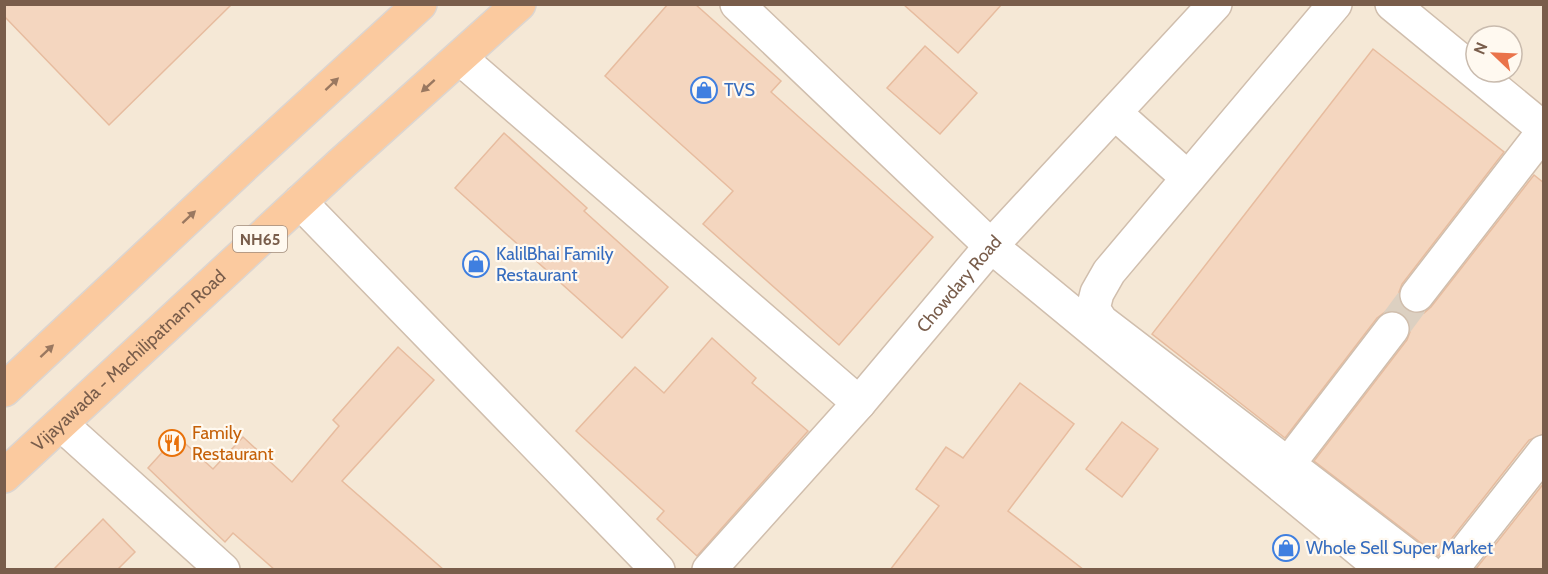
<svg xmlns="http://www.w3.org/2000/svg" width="1548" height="574" font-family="Cabin,sans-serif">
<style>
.residential{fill:#f5e8d6;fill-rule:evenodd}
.building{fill:#f4d6bf;stroke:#e7bc9f;stroke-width:1.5}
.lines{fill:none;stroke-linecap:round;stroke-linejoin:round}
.minor-tunnel{stroke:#dcd0c1;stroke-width:33;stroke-dasharray:33 16;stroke-linecap:butt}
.minor-casing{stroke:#d0bead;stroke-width:36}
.tertiary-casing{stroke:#d0bead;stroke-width:36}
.trunk-casing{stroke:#dcd5d0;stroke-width:36}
.minor{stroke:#fff;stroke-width:33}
.tertiary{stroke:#fff;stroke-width:33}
.trunk{stroke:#fbca9f;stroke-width:33}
.oneway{fill:#9a7860}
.labels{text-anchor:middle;stroke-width:4.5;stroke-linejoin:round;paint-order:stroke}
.shield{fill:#fff9f0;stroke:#a18c7c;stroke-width:1.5}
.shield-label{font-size:16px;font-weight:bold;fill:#795d4b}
.shop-label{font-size:18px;fill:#366cbe;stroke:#fff9f0;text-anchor:start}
.street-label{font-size:18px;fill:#795d4b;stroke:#fff9f0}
.food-label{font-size:18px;fill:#c56008;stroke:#fff9f0;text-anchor:start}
</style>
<rect width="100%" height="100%" fill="#fdf6e8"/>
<path class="residential" d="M5,5H1543V569H5ZM1476,36H1512V72H1476Z"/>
<g class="building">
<path d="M4,4H232L109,125L4,16Z"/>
<path d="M668,4H695L781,81L771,92L933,237L839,345L703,224L733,191L605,76Z"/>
<path d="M903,4H1002L958,53Z"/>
<path d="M925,46L977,93L940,134L887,88Z"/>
<path d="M1373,49L1504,152L1402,284L1399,292L1400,302L1406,310L1414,313H1424L1431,307L1534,175L1544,183V434L1529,440L1438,556L1314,461L1407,340L1410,332L1409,322L1403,314L1395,311L1385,312L1377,318L1285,438L1152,334Z"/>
<path d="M504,133L587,208L584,211L668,287L622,338L455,188Z"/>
<path d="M712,338L756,378L752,383L808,431L697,556L657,519L664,511L576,431L635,367L664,393Z"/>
<path d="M398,347L434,380L342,481L444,570H275L233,533L225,542L148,468L177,436L213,469L243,437L292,482L339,426L333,420Z"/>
<path d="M1020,383L1074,424L1008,511L1084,570H890L939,506L916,489L946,447L963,458Z"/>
<path d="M1122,422L1158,449L1122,497L1086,469Z"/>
<path d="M1544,483V570H1475Z"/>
<path d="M103,519L135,552L117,570H53Z"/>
</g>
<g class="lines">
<path class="minor-tunnel" d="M1392,329L1417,295"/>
<defs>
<g id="minor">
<path d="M1335,4L1109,272L1097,293L1093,309L1101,321L1426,570"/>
<path d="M1392,4L1544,129"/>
<path d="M460,58L859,403"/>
<path d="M1115,113L1188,178"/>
<path d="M300,202L658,570"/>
<path d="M1417,295L1544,131"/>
<path d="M61,424L223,570"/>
<path d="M1276,480L1392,329"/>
<path d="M1451,570L1544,452"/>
</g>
<g id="tertiary">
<path d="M737,4L991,246L1384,570"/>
<path id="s1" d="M709,570L859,403L991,246L1215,4"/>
</g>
<g id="trunk">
<path d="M4,390L255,155L420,4"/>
<path id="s2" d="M4,476L341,164L519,4"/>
</g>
</defs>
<use href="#minor" class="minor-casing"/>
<use href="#tertiary" class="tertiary-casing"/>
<use href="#trunk" class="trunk-casing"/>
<use href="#minor" class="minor"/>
<use href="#tertiary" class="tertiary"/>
<use href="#trunk" class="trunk"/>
</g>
<defs><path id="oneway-solid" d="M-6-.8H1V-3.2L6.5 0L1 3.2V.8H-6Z" transform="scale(1.5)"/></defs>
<g class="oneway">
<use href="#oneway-solid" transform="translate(332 84) rotate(-43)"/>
<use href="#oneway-solid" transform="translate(428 86) rotate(138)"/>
<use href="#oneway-solid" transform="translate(189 217) rotate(-43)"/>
<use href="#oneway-solid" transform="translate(47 351) rotate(-43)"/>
</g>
<defs>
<symbol id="shop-ring" viewBox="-11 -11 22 22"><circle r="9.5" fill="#fff9f0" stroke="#3f7fe0" stroke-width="1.5"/><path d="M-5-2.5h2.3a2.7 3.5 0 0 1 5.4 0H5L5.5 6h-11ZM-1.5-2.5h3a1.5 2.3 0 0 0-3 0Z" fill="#3f7fe0"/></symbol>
<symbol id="restaurant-ring" viewBox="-11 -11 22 22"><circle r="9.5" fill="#fff9f0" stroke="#e8710a" stroke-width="1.5"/><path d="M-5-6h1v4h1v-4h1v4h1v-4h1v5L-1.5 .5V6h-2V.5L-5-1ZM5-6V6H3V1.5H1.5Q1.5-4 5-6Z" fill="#e8710a"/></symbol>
</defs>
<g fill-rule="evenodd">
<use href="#shop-ring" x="689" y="75" width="30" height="30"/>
<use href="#shop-ring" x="461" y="249" width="30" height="30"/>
<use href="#restaurant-ring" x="157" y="428" width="30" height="30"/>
<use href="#shop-ring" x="1271" y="533" width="30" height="30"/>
</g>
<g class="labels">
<rect class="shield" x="233" y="226" width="54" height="26" rx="4.5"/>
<g class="shield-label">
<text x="260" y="245">NH65</text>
</g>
<g class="shop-label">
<text x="724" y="96">TVS</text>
<text x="496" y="260">KalilBhai Family<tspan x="496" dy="21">Restaurant</tspan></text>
<text x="1306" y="554">Whole Sell Super Market</text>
</g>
<g class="street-label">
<text dy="6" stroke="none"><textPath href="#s1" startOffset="380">Chowdary Road</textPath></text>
<text dy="6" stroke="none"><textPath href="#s2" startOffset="170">Vijayawada - Machilipatnam Road</textPath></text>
</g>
<g class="food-label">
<text x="192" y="439">Family<tspan x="192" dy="21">Restaurant</tspan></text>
</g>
</g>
<rect width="1548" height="574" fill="none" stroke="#795d4b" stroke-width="12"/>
<g transform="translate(1494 54) rotate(293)"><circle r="28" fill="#fff9f0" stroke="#c9bbae" stroke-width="1.5"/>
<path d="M0-4.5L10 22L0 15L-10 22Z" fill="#ea734a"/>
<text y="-9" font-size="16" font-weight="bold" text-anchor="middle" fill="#795d4b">N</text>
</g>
</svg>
